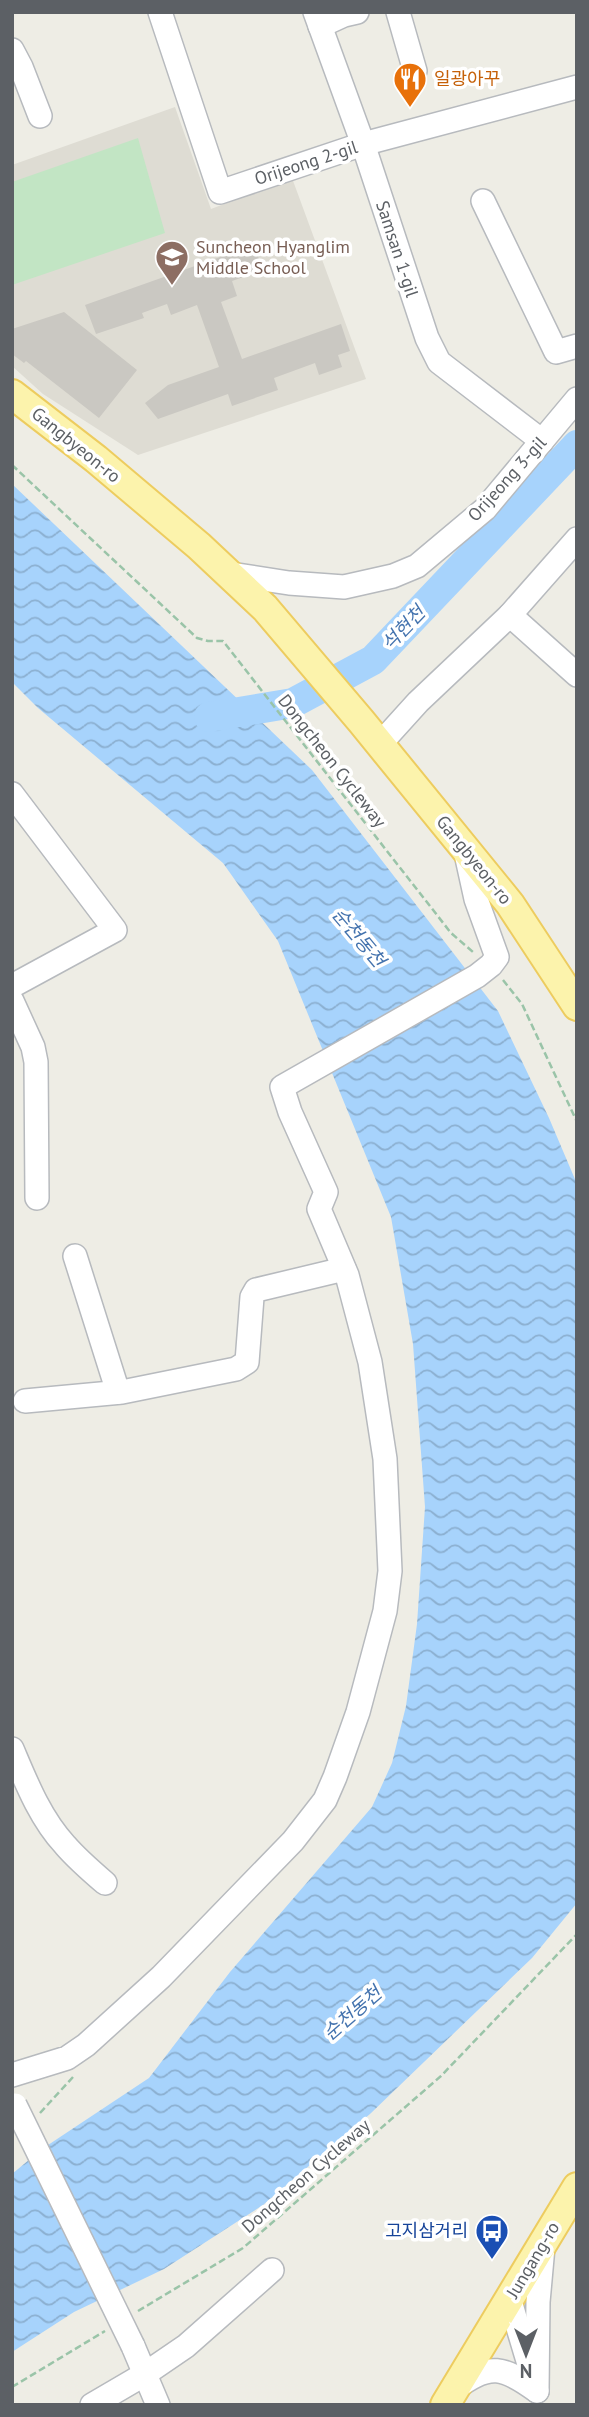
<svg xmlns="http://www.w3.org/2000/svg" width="589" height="2417" font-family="'PT Sans','Noto Sans KR',sans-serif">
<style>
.education{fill:#dedcd3}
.pitch{fill:#c2e5c4}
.water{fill:url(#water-waves)}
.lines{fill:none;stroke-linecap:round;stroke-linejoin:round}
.river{stroke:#a7d3fc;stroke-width:30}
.building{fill:#cac8c2}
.minor-casing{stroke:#b7babe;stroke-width:26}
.major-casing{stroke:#edcc5f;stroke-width:32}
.path{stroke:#9ac4a8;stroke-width:2.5;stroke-dasharray:7 3.5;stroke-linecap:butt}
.minor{stroke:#fff;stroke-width:23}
.major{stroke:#fcf3ac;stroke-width:28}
.minor-bridge-casing{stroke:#b7babe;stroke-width:26;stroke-linecap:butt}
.minor-bridge{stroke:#fff;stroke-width:23}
.labels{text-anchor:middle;stroke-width:7;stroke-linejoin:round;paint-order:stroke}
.food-label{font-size:18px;fill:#c56008;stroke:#fff;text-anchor:start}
.street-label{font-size:18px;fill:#5c6065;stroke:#fff}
.education-label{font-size:18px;fill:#785e54;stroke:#fff;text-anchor:start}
.transit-label{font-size:18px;fill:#164399;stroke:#fff;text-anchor:end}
.water-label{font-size:19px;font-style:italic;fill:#4473ae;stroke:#fff}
</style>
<defs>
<pattern id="water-waves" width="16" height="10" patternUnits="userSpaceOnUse" patternTransform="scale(1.75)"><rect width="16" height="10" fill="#a7d3fc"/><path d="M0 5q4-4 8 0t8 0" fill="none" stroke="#8bafd0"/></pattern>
</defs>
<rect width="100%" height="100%" fill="#eeede5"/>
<path class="education" d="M175,107L211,209L292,178L366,379L138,455L43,394L12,366V165Z"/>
<path class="pitch" d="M138,138L165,233L12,285V182Z"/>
<path class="water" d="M12,484L312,770L498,1011L549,1118L577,1184V1903L532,1958L370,2114L263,2205L164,2269L74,2312L12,2352V2174L42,2149L149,2078L230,1972L372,1807L392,1763L406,1706L417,1624L425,1507L413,1344L391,1217L278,941L223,863L38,708L12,682Z"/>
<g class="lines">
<path class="river" d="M209,717L293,703L373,660L577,445"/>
</g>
<g class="building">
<path d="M254,245L263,270L232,281L237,296L221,302L242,359L341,324L350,351L338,355L342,367L319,375L315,363L274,378L278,390L232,406L228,394L158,419L145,403L168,385L219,367L197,305L171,315L167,304L142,313L144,318L96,334L85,305Z"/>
<path d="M64,312L137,370L99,418L26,361L24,363L12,354V329Z"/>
</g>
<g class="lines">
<defs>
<g id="minor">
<path d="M160,12L220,192L363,144L577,87"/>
<path d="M315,12L363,144L427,338L439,362L542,441"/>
<path d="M398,12L415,71"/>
<path d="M320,26L344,15L357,12"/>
<path d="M12,50L21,67L40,116"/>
<path d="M483,201L556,352L577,346"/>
<path d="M231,574L289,583L344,587L393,576L417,566L485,509L577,399"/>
<path d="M510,615L577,675"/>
<path d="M380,744L418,702L510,615L577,539"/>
<path d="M12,794L115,930L12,986"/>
<path d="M12,1001L33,1047L36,1062L37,1198"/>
<path d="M75,1256L118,1392"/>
<path d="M25,1401L122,1392L236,1369L247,1362L252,1297L256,1290L344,1269"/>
<path d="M12,1749C26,1782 40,1818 65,1845C77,1859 91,1871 105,1883"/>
<path d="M12,2075L67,2058L86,2045L161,1977L293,1841L325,1800L335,1777L358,1712L385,1611L390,1571L385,1459L370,1362L347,1275L319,1209L326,1192L290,1112L282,1087L477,976L491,965L497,957L476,899L465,849"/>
<path d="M510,2301L531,2371"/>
<path d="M133,2346L158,2405"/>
<path d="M456,2388C490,2362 504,2367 537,2391"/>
<path d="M537,2391L538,2302L543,2247"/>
<path d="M92,2405L145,2374L186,2346L272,2270"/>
</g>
<g id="major">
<path d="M12,394L96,459L199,546L265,608L361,721L510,904L577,1006"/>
<path d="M445,2405L577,2187"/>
</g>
</defs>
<use href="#minor" class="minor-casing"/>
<use href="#major" class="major-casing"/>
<g class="path">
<path d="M12,465L197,638L208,641H223L451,933L473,952"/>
<path d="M503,980L522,1004L577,1122"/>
<path d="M40,2113L73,2077"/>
<path d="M138,2311L243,2248L441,2076L577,1934"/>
<path d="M12,2387L105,2331"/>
</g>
<use href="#minor" class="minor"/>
<use href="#major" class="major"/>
<defs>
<path id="minor-bridge" d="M15,2105L133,2346"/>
</defs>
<use href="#minor-bridge" class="minor-bridge-casing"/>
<use href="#minor-bridge" class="minor-bridge"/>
</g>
<defs>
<symbol id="restaurant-pin" viewBox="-11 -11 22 30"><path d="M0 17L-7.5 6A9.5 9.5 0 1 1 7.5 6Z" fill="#e8710a" stroke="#fff"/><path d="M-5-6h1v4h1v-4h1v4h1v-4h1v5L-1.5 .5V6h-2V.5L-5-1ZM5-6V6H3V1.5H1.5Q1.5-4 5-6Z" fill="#fff"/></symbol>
<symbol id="school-pin" viewBox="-11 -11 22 30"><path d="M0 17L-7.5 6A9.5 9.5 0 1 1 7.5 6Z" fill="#8d6e63" stroke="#fff"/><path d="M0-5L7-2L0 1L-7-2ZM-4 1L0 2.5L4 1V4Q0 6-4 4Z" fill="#fff"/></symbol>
<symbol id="bus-pin" viewBox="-11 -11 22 30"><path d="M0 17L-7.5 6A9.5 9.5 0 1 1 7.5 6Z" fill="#1a4fb4" stroke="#fff"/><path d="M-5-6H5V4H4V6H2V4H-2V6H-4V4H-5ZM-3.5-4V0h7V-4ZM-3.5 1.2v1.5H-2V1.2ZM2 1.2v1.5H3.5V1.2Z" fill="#fff"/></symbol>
</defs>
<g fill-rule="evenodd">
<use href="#restaurant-pin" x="391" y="60" width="38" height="52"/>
<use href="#school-pin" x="153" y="238" width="38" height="52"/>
<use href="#bus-pin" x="473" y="2212" width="38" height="52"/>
</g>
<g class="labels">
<g class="food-label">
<text x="434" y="85">일광아꾸</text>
</g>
<g class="street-label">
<text transform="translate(306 163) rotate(-18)" y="6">Orijeong 2-gil</text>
<text transform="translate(397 249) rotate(72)" y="6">Samsan 1-gil</text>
<text transform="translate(76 445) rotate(39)" y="6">Gangbyeon-ro</text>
<text transform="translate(507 479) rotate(-48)" y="6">Orijeong 3-gil</text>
<text transform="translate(332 761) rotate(52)" y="6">Dongcheon Cycleway</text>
<text transform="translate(474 860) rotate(51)" y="6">Gangbyeon-ro</text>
<text transform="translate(306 2176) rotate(-41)" y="6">Dongcheon Cycleway</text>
<text transform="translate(533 2260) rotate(-59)" y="6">Jungang-ro</text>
</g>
<g class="education-label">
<text x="196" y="253">Suncheon Hyanglim<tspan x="196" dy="21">Middle School</tspan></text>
</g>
<g class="transit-label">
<text x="468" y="2237">고지삼거리</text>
</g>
<g class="water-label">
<text transform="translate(403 628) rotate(-46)" y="7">석현천</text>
<text transform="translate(359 937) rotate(50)" y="7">순천동천</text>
<text transform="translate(352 2013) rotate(-41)" y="7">순천동천</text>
</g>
</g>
<rect width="589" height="2417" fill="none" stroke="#5c6065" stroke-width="28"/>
<g transform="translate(526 2354) rotate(180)" stroke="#ffffff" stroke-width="5" paint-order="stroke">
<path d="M0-5L12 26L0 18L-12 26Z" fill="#5c6065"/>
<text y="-10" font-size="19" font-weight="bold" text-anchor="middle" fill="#5c6065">N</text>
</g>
</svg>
